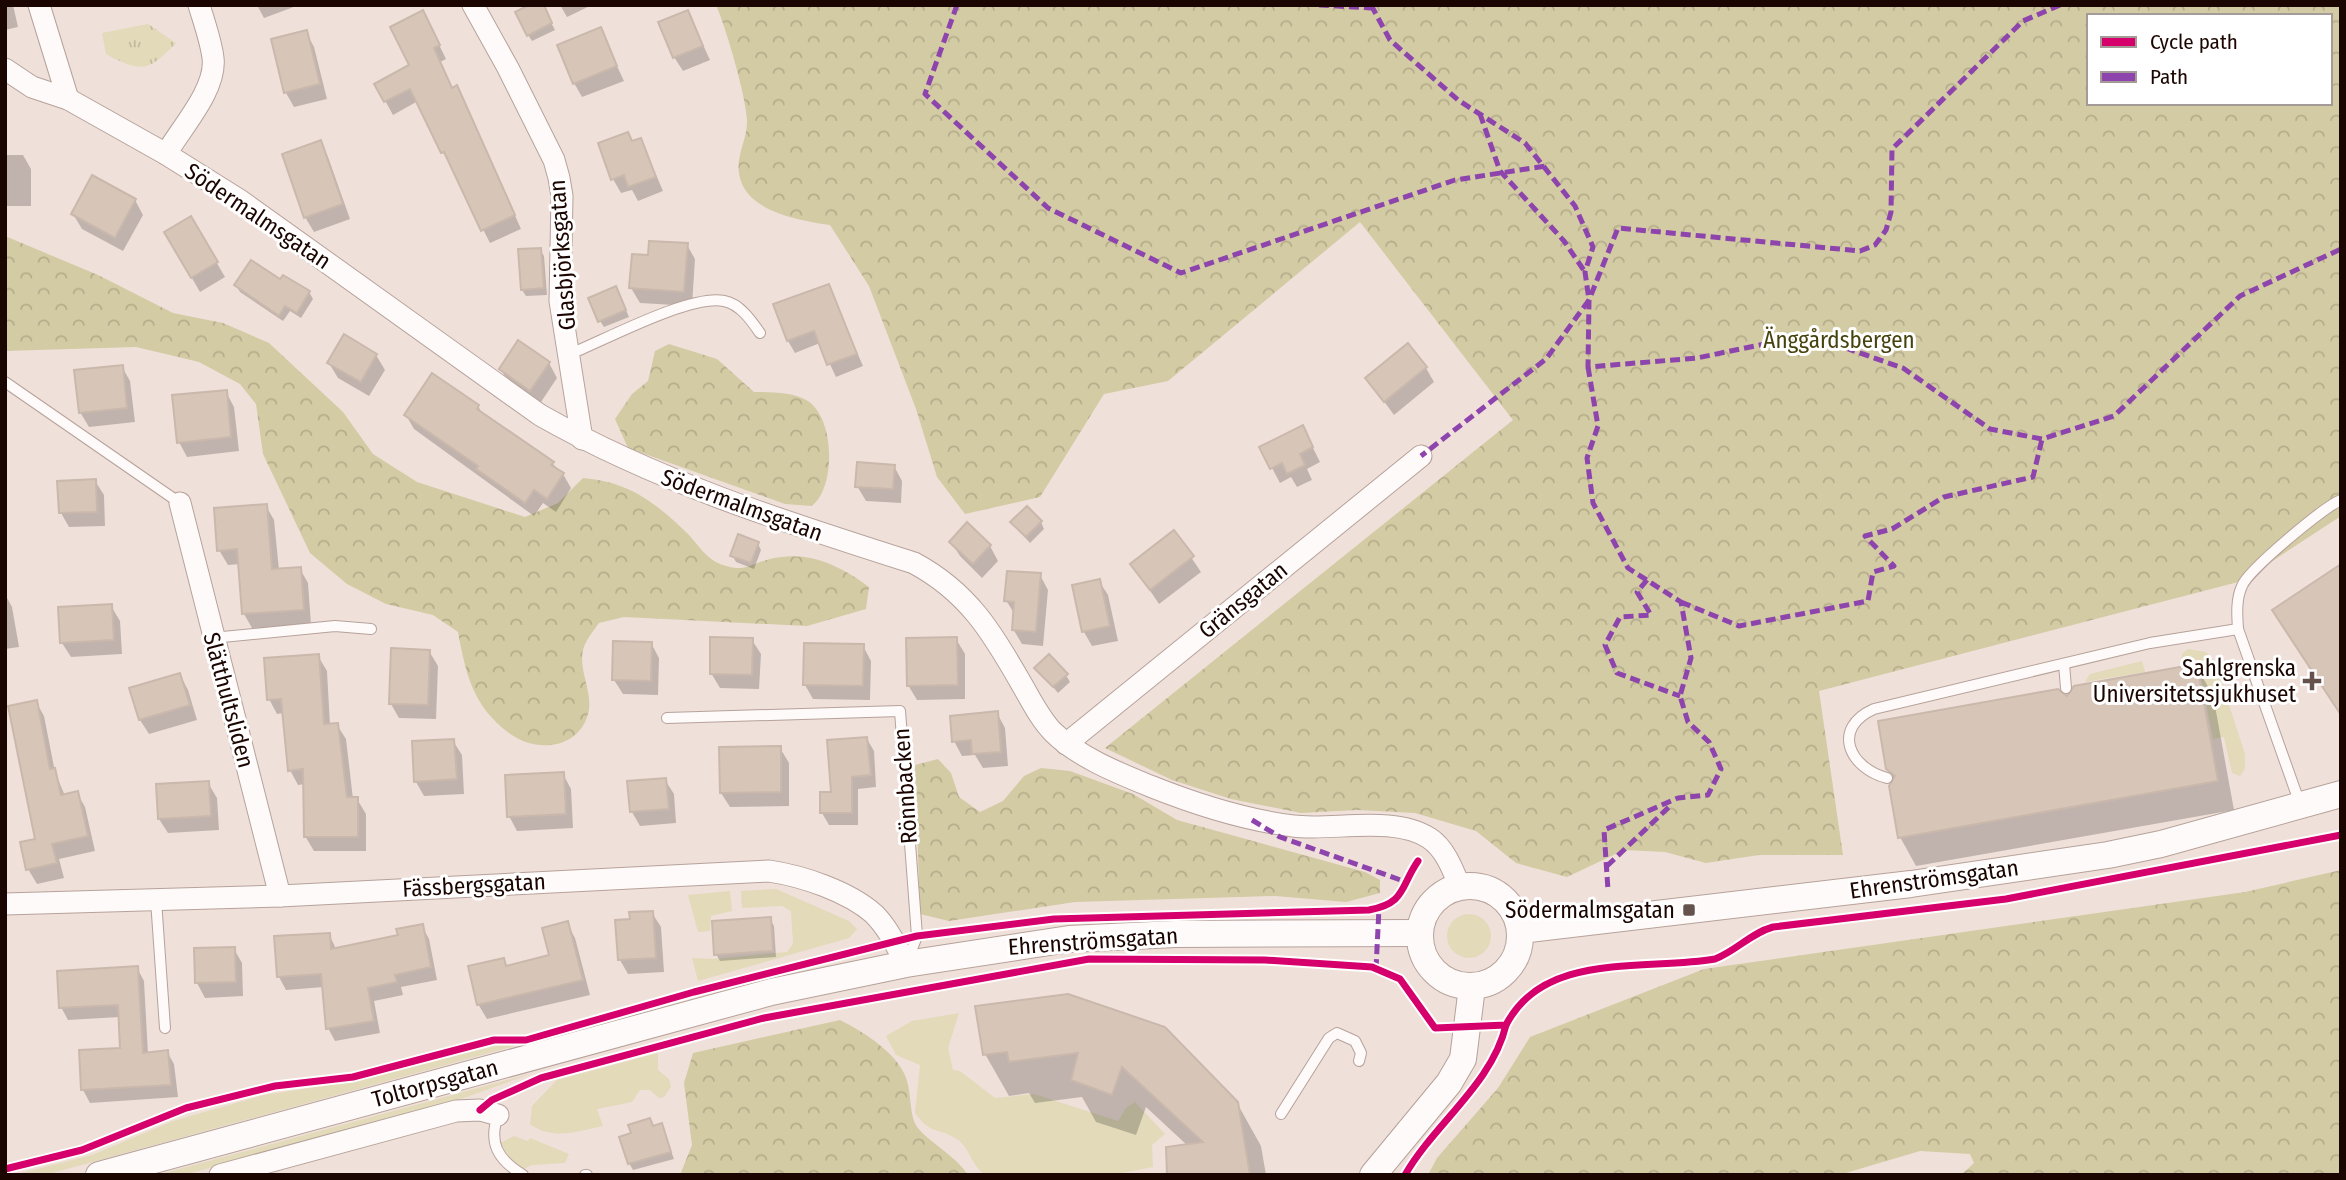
<svg xmlns="http://www.w3.org/2000/svg" width="2346" height="1180" font-family="'Fira Sans Condensed',sans-serif">
<style>
.grass{fill:#e2dab9}
.forest{fill:url(#forest-crowns);fill-rule:evenodd}
.park{fill:url(#park-tufts)}
.shadow{fill:#0003}
.building{fill:#d7c6b8;stroke:#c9b8ab;stroke-width:2}
.lines{fill:none;stroke-linecap:round;stroke-linejoin:round}
.service-casing{stroke:#b6a29a;stroke-width:12}
.minor-casing{stroke:#b6a29a;stroke-width:23}
.tertiary-casing{stroke:#b6a29a;stroke-width:28}
.service{stroke:#fdfaf9;stroke-width:10}
.minor{stroke:#fdfaf9;stroke-width:21}
.tertiary{stroke:#fdfaf9;stroke-width:26}
.quiet{stroke:#8e44ad;stroke-width:5;stroke-dasharray:10 5;stroke-linecap:butt}
.cycleway-casing{stroke:#fff;stroke-width:11}
.cycleway{stroke:#d6006c;stroke-width:7}
.poi-dot{fill:#66524c;stroke:#fff;stroke-width:2.5}
.labels{text-anchor:middle;stroke-width:6;stroke-linejoin:round;paint-order:stroke}
.street-label{font-size:23px;fill:#1b0500;stroke:#fff}
.park-label{font-size:23px;fill:#46430e;stroke:#fff}
.poi-label{font-size:23px;fill:#1b0500;stroke:#fff;text-anchor:end}
</style>
<defs>
<pattern id="forest-crowns" width="20" height="18" patternUnits="userSpaceOnUse" patternTransform="scale(1.75)"><rect width="20" height="18" fill="#d3cba3"/><path d="M2 6a3 3 0 1 1 6 0M12 15a3 3 0 1 1 6 0" fill="none" stroke="#b5ad8b"/></pattern>
<pattern id="park-tufts" width="24" height="20" patternUnits="userSpaceOnUse" patternTransform="scale(1.75)"><rect width="24" height="20" fill="#e2dab9"/><path d="M3 7l-1-3M5 7V3M7 7l1-3M15 17l-1-3M17 17v-4M19 17l1-3" fill="none" stroke="#c1ba9d"/></pattern>
</defs>
<rect width="100%" height="100%" fill="#f0e0da"/>
<g class="grass">
<path d="M2188,649L2206,652L2215,662L2245,754V769L2240,776L2232,773L2224,737L2213,739L2198,663L2180,665L2182,654Z"/>
<path d="M2142,661L2145,672L2085,682L2090,674Z"/>
<path d="M776,889L849,921L857,929L849,938L698,981L692,958L713,959L787,952L793,944L791,911L782,906L742,908L741,891Z"/>
<path d="M730,891L732,911L711,916L710,931L698,932L688,895Z"/>
<circle cx="1469" cy="936" r="22"/>
<path d="M959,1013L948,1048L953,1070L960,1071L995,1098L1034,1094L1118,1121L1126,1108L1135,1102L1165,1134L1152,1145L1153,1167L1111,1175H985C972,1166 969,1147 957,1139C938,1127 932,1136 915,1113L920,1065L896,1055L886,1036L912,1021Z"/>
<path d="M504,1044L515,1046L45,1175H13L92,1155L173,1121L264,1095L355,1081Z"/>
<path d="M658,1053V1070L669,1079L671,1087L664,1097L659,1098L650,1090H640L632,1102L597,1109L603,1126C578,1131 553,1141 530,1124L532,1106L557,1080Z"/>
<path d="M533,1073L467,1097L184,1175H157Z"/>
<path d="M514,1136L528,1141L530,1138L569,1154L565,1163L532,1165L524,1169L510,1159L500,1143Z"/>
</g>
<g class="forest">
<path d="M716,5H2341V516L2242,581L1819,691L1843,855H1759L1706,863L1665,852L1624,850L1567,877L1516,863L1476,831L1415,813L1357,810L1301,813L1231,799L1172,780L1105,748L1513,420L1360,222L1168,381L1104,394L1040,497L965,514L937,477L916,409L869,286L830,225C799,220 744,212 739,173C736,156 748,137 747,120C746,96 726,28 716,5ZM2089,16H2330V103H2089Z"/>
<path d="M5,236L98,275L173,313L223,323L269,343L343,412L373,454L417,482L525,517L558,503L583,478C630,482 656,503 689,535C698,545 707,559 720,564C744,573 747,565 770,559C808,550 839,565 869,587L866,609L807,626L624,617L599,623C594,630 585,641 583,650C578,670 594,695 588,714C578,750 535,753 509,733C473,706 466,675 458,632L433,615L386,604L347,584L310,553L263,454L256,404L240,384L199,362L136,347L5,351Z"/>
<path d="M669,344L717,359L754,392C770,392 794,392 808,401C835,419 836,487 812,506L785,504L628,448L615,419L632,394L648,381L655,351Z"/>
<path d="M938,759L951,773L959,797L980,812L1003,801L1024,776L1041,768L1070,771L1133,794L1177,820L1365,872L1380,880V893L1346,902L1275,896L1075,902L949,921L920,914L915,765Z"/>
<path d="M2341,870V1175H1961L1974,1163L1970,1154L1920,1151L1839,1175H1428L1437,1158L1498,1088L1530,1037L1704,969L2245,892Z"/>
<path d="M840,1020C864,1032 903,1056 908,1085C911,1097 910,1117 917,1127C932,1145 955,1155 968,1175H680L692,1145L684,1083L693,1053Z"/>
</g>
<path class="park" d="M148,24L176,43C148,72 142,73 106,54L102,33Z"/>
<g class="shadow">
<path d="M5,5H13L18,27L5,30Z"/>
<path d="M257,5H299L264,18Z"/>
<path d="M542,5L555,30L532,41L528,35Z"/>
<path d="M560,5H592L567,17Z"/>
<path d="M688,12L710,60L683,71L674,57Z"/>
<path d="M430,26L446,59L440,62L452,89L457,87L464,101L521,229L490,243L418,101L393,115L376,84L411,66Z"/>
<path d="M600,30L624,81L582,97L574,83Z"/>
<path d="M306,32L314,47L327,99L294,107L286,93L273,40Z"/>
<path d="M641,140L663,191L638,201L632,190L621,193L613,179L633,143Z"/>
<path d="M320,143L328,157L350,219L314,232L305,217Z"/>
<path d="M5,155H23L31,169V206H5Z"/>
<path d="M135,200L143,215L123,251L82,229L73,214Z"/>
<path d="M191,219L225,277L200,292L166,233Z"/>
<path d="M687,245L695,259L692,306L640,303L631,288Z"/>
<path d="M540,250L544,256L547,295L526,296L522,290Z"/>
<path d="M281,282L309,292L313,299L301,318L290,311L283,321L240,292L236,285Z"/>
<path d="M828,286L863,366L836,377L820,343L795,353L788,341Z"/>
<path d="M619,294L629,317L604,327L600,321Z"/>
<path d="M376,355L385,370L369,396L338,378L329,363Z"/>
<path d="M549,363L557,378L539,405L509,384L501,369Z"/>
<path d="M122,367L130,381L135,422L89,427L80,412Z"/>
<path d="M1426,368L1434,382L1394,415L1367,378Z"/>
<path d="M226,392L234,407L239,451L187,457L179,442Z"/>
<path d="M478,406L483,415L552,463L563,474L571,488L556,512L543,503L534,516L414,429L406,415Z"/>
<path d="M1310,442L1320,462L1307,469L1312,480L1297,487L1291,477L1280,483L1272,468Z"/>
<path d="M894,466L902,481L901,503L866,501L857,486Z"/>
<path d="M95,481L104,495L105,526L69,527L61,513Z"/>
<path d="M266,506L274,520L279,570L300,569L308,583L311,624L252,628L244,614L240,564L228,565L219,550Z"/>
<path d="M1041,522L1044,529L1030,543L1012,523Z"/>
<path d="M1174,532L1201,572L1159,604L1132,564Z"/>
<path d="M951,542L990,546L998,561L982,578L960,556Z"/>
<path d="M758,544L761,550L754,569L736,562L732,555Z"/>
<path d="M2341,567V715L2274,611Z"/>
<path d="M1040,575L1048,590L1043,646L1022,644L1013,629L1015,615L1006,600Z"/>
<path d="M1099,581L1108,595L1118,641L1092,646L1084,632Z"/>
<path d="M5,594L12,607L19,647L5,649Z"/>
<path d="M111,606L120,621L122,654L71,657L62,643Z"/>
<path d="M956,639L965,654V699L917,700L908,685Z"/>
<path d="M752,640L761,654L759,689L720,688L711,673Z"/>
<path d="M651,643L659,658L658,695L623,694L614,680Z"/>
<path d="M863,646L871,661L870,700L813,699L805,685Z"/>
<path d="M429,651L438,666L436,719L399,718L391,704Z"/>
<path d="M318,656L327,671L330,725H337L346,739L353,799H357L366,814V851H314L305,836V784L298,785L290,770L284,713L277,714L269,699Z"/>
<path d="M2196,666L2213,695L2234,810L1916,866L1900,837L1894,780L1887,768L2068,698Z"/>
<path d="M1037,668L1066,675L1070,682L1058,693Z"/>
<path d="M180,675L188,690L197,720L149,734L140,720L131,690Z"/>
<path d="M36,702L44,716L55,772L65,796L77,793L85,807L95,851L59,859L64,878L37,884L28,869L37,840Z"/>
<path d="M997,713L1005,728L1008,766L983,768L975,755L962,756L954,741Z"/>
<path d="M867,739L874,751L876,787L858,789V825H829L822,813Z"/>
<path d="M453,741L462,755L464,794L424,796L416,782Z"/>
<path d="M780,748L789,763V806L730,807L721,793Z"/>
<path d="M563,774L571,789L573,828L517,831L509,816Z"/>
<path d="M665,780L674,794L676,823L640,826L632,812Z"/>
<path d="M208,783L217,798L219,830L168,833L159,819Z"/>
<path d="M652,913L661,927L664,972L628,974L620,960L631,921Z"/>
<path d="M770,919L774,926L776,957L720,961L716,954Z"/>
<path d="M567,923L575,938L590,995L487,1019L478,1004L503,960L507,967L551,956Z"/>
<path d="M422,926L429,939L437,980L401,987L403,995L374,1001L380,1033L335,1041L328,1028L324,987L286,990L279,977L276,938L329,934L336,949L400,937Z"/>
<path d="M234,949L242,963L243,996L205,998L197,983Z"/>
<path d="M137,968L144,981L148,1054L167,1052L174,1064L178,1097L90,1103L83,1090L81,1052L122,1050L120,1017L68,1020L61,1007Z"/>
<path d="M977,1007L1237,1103L1261,1146L1266,1175H1169L1188,1146L1146,1107L1136,1135L1096,1122L1082,1097L1035,1103L1029,1093L1009,1096L985,1054Z"/>
<path d="M661,1125L674,1159L633,1170L629,1163L654,1128Z"/>
</g>
<g class="building">
<path d="M529,5H544L552,23L527,36L515,12Z"/>
<path d="M423,10L440,45L434,48L452,88L457,85L515,215L481,231L444,152L441,153L410,89L384,102L374,84L409,65L390,27Z"/>
<path d="M688,10L703,46L673,58L658,22Z"/>
<path d="M601,27L617,66L573,84L557,45Z"/>
<path d="M307,30L320,84L284,93L271,39Z"/>
<path d="M628,132L632,141L641,138L656,177L628,187L624,175L611,180L598,143Z"/>
<path d="M321,140L343,204L304,218L282,154Z"/>
<path d="M92,175L136,199L115,238L71,214Z"/>
<path d="M191,216L218,262L191,278L164,232Z"/>
<path d="M649,241L688,243L684,292L629,288L632,254L648,255Z"/>
<path d="M541,248L544,288L521,290L518,249Z"/>
<path d="M251,260L280,279L283,275L310,291L297,313L285,306L279,316L234,285Z"/>
<path d="M829,284L857,354L827,365L814,331L787,341L773,304Z"/>
<path d="M616,286L626,310L598,322L588,298Z"/>
<path d="M344,334L377,354L361,382L327,363Z"/>
<path d="M518,340L550,362L530,391L499,369Z"/>
<path d="M1408,343L1427,367L1384,402L1365,378Z"/>
<path d="M123,365L127,408L79,413L74,370Z"/>
<path d="M432,373L479,405L477,409L554,462L551,465L564,473L547,499L534,490L525,503L476,469L478,466L404,415Z"/>
<path d="M227,390L231,437L177,443L172,395Z"/>
<path d="M1303,425L1313,447L1300,454L1305,465L1287,474L1282,463L1270,469L1259,447Z"/>
<path d="M857,462L895,465L893,489L855,487Z"/>
<path d="M96,479L97,512L59,513L57,481Z"/>
<path d="M267,504L272,569L301,567L304,610L242,614L237,549L217,551L214,508Z"/>
<path d="M1027,506L1042,521L1026,537L1010,522Z"/>
<path d="M967,522L991,545L973,564L949,542Z"/>
<path d="M1174,530L1194,556L1150,590L1130,564Z"/>
<path d="M738,534L759,542L751,563L730,556Z"/>
<path d="M2341,564V715L2272,610Z"/>
<path d="M1007,571L1041,573L1036,632L1012,630L1014,602L1004,601Z"/>
<path d="M1100,579L1110,626L1082,632L1072,585Z"/>
<path d="M112,604L114,640L60,643L58,607Z"/>
<path d="M710,637L753,638L752,675L710,674Z"/>
<path d="M957,637L958,685L907,686L906,638Z"/>
<path d="M613,641L652,642L651,681L612,680Z"/>
<path d="M804,643L864,644L863,686L803,685Z"/>
<path d="M391,648L430,650L428,705L389,704Z"/>
<path d="M319,654L324,724L338,723L347,797H358V837H304L303,769L288,771L281,699L267,700L264,658Z"/>
<path d="M1049,654L1068,674L1053,687L1034,668Z"/>
<path d="M2197,664L2218,781L1898,838L1889,786L1895,776L1886,769L1878,721L2058,689L2067,696L2074,686Z"/>
<path d="M180,673L190,705L139,720L129,688Z"/>
<path d="M37,700L50,769L55,768L61,795L78,791L88,836L52,844L57,863L26,870L20,842L35,839L8,706Z"/>
<path d="M998,711L1001,752L972,754L971,740L952,742L950,716Z"/>
<path d="M867,737L871,775L852,777V813H820V792H831L827,740Z"/>
<path d="M454,739L457,779L414,782L412,741Z"/>
<path d="M781,746V792L720,793L719,747Z"/>
<path d="M564,772L566,814L507,817L505,775Z"/>
<path d="M666,778L669,809L630,812L627,781Z"/>
<path d="M209,781L211,816L158,819L156,784Z"/>
<path d="M653,911L656,958L618,960L615,920L630,919L629,912Z"/>
<path d="M771,917L773,951L714,955L712,921Z"/>
<path d="M568,921L583,980L477,1005L468,966L504,958L506,966L549,955L542,928Z"/>
<path d="M423,924L431,967L395,975L397,982L368,988L374,1021L326,1029L321,974L277,977L274,936L330,933L331,949L398,935L396,929Z"/>
<path d="M235,947L236,982L195,983L194,948Z"/>
<path d="M138,966L143,1053L168,1050L171,1085L81,1090L79,1050L120,1048L118,1005L59,1008L57,971Z"/>
<path d="M1068,994L1165,1027L1238,1102L1250,1175H1167L1166,1147L1203,1142L1122,1067L1112,1095L1071,1080L1078,1053L1009,1062L1007,1052L983,1055L975,1006Z"/>
<path d="M650,1118L653,1126L662,1123L671,1152L628,1164L619,1137L631,1133L628,1125Z"/>
</g>
<g class="lines">
<defs>
<g id="service">
<path d="M570,354C605,340 690,294 724,301C740,304 751,320 760,333"/>
<path d="M5,382L180,503"/>
<path d="M212,638L335,626L371,629"/>
<path d="M2064,664L2066,688"/>
<path d="M667,718L900,711L917,936L907,962"/>
<path d="M1887,778C1849,768 1831,728 1874,709L2150,643L2238,629"/>
<path d="M2300,804L2238,629C2237,614 2236,599 2242,586C2248,570 2325,506 2341,500"/>
<path d="M156,900L165,1028"/>
<path d="M1281,1114L1329,1038L1337,1033L1355,1041L1361,1053L1359,1061"/>
<path d="M498,1115C488,1143 498,1160 523,1175"/>
<path d="M585,1175H587"/>
</g>
<g id="minor">
<path d="M39,5L68,99"/>
<path d="M473,5L508,68L554,160L559,178L562,196L560,301L582,439"/>
<path d="M5,69L32,87L68,99L166,154L241,201L540,415C658,482 785,522 914,563C968,592 992,632 1021,683C1031,700 1040,719 1053,732C1078,757 1118,773 1150,786C1195,804 1245,820 1293,826C1332,831 1394,815 1429,838C1445,848 1453,870 1460,887"/>
<path d="M166,154C181,128 217,89 213,58C211,41 204,22 199,5"/>
<path d="M180,503L280,896"/>
<path d="M1066,744L1421,456"/>
<path d="M5,904L280,896L769,871C802,876 848,891 874,914C888,928 897,947 906,964"/>
<path d="M220,1175L456,1111L480,1110L498,1115"/>
</g>
<g id="tertiary">
<circle cx="1470" cy="936" r="50"/>
<path d="M1521,930L1911,884L2108,855L2161,844L2341,794"/>
<path d="M99,1175L771,992L906,964L1069,939L1175,934L1420,933"/>
<path d="M1373,1175L1449,1083L1463,1059L1472,987"/>
</g>
</defs>
<use href="#service" class="service-casing"/>
<use href="#minor" class="minor-casing"/>
<use href="#tertiary" class="tertiary-casing"/>
<use href="#service" class="service"/>
<use href="#minor" class="minor"/>
<use href="#tertiary" class="tertiary"/>
<g class="quiet">
<path d="M957,5L925,94L1048,208L1181,273L1455,180L1546,166"/>
<path d="M1319,5L1373,8"/>
<path d="M1371,5L1390,40L1458,100L1525,143L1575,206L1593,247L1585,272L1589,300L1546,359L1421,456"/>
<path d="M2060,5L2023,21L1892,149L1891,212L1886,230L1875,245L1860,251L1618,228L1589,300L1588,367L1697,358L1808,335L1903,368L1990,429L2042,439L2114,416L2240,296L2341,249"/>
<path d="M1480,114L1500,171L1564,241L1585,272"/>
<path d="M1588,367L1598,426L1587,458L1593,503L1628,568L1681,602L1691,658L1680,696L1688,722L1709,742L1721,769L1708,795L1678,798L1604,830L1608,890"/>
<path d="M1647,580L1637,592L1651,615L1620,617L1605,645L1617,673L1680,696"/>
<path d="M1681,602L1739,626L1868,601L1873,572L1894,566L1865,536L1892,529L1944,497L2033,477L2042,439"/>
<path d="M1252,820L1280,837L1409,883"/>
<path d="M1607,866L1670,806"/>
<path d="M1376,969L1379,908"/>
</g>
<defs>
<g id="cycleway">
<path d="M480,1110L492,1100L541,1078L764,1018L1089,959L1265,960L1372,967L1400,979L1435,1028L1506,1025C1544,951 1645,971 1715,959C1736,951 1751,933 1773,927L2006,899L2341,835"/>
<path d="M5,1169L82,1150L186,1108L275,1086L353,1077L494,1040H526L694,992L917,936L1054,919L1369,910C1406,903 1400,887 1418,861"/>
<path d="M1405,1175C1435,1123 1492,1084 1506,1025"/>
</g>
</defs>
<use href="#cycleway" class="cycleway-casing"/>
<use href="#cycleway" class="cycleway"/>
</g>
<g class="poi-dot">
<path d="M2308.5 670.5h7v7h7v7h-7v7h-7v-7h-7v-7h7z"/>
<rect x="1682" y="903" width="14" height="14" rx="3.5"/>
</g>
<g class="labels">
<g class="street-label">
<text transform="translate(258 216) rotate(34)" y="8">Södermalmsgatan</text>
<text transform="translate(562 255) rotate(-94)" y="8">Glasbjörksgatan</text>
<text transform="translate(742 505) rotate(20)" y="8">Södermalmsgatan</text>
<text transform="translate(1243 600) rotate(-39)" y="8">Gränsgatan</text>
<text transform="translate(229 700) rotate(75)" y="8">Slätthultsliden</text>
<text transform="translate(905 786) rotate(-94)" y="8">Rönnbacken</text>
<text transform="translate(1934 879) rotate(-8)" y="8">Ehrenströmsgatan</text>
<text transform="translate(474 885) rotate(-3)" y="8">Fässbergsgatan</text>
<text transform="translate(1093 941) rotate(-4)" y="8">Ehrenströmsgatan</text>
<text transform="translate(435 1083) rotate(-15)" y="8">Toltorpsgatan</text>
</g>
<g class="park-label">
<text x="1839" y="348">Änggårdsbergen</text>
</g>
<g class="poi-label">
<text x="2296" y="676">Sahlgrenska<tspan x="2296" dy="26">Universitetssjukhuset</tspan></text>
<text x="1675" y="918">Södermalmsgatan</text>
</g>
</g>
<rect width="2346" height="1180" fill="none" stroke="#1b0500" stroke-width="14"/>
<rect x="2087" y="14" width="245" height="91" fill="#ffffff" stroke="#a49b99" stroke-width="2"/>
<rect x="2101" y="37" width="35" height="10" fill="#d6006c" stroke="#a49b99" stroke-width="2"/>
<text x="2150" y="49" font-size="21" fill="#1b0500">Cycle path</text>
<rect x="2101" y="72" width="35" height="10" fill="#8e44ad" stroke="#a49b99" stroke-width="2"/>
<text x="2150" y="84" font-size="21" fill="#1b0500">Path</text>
</svg>
